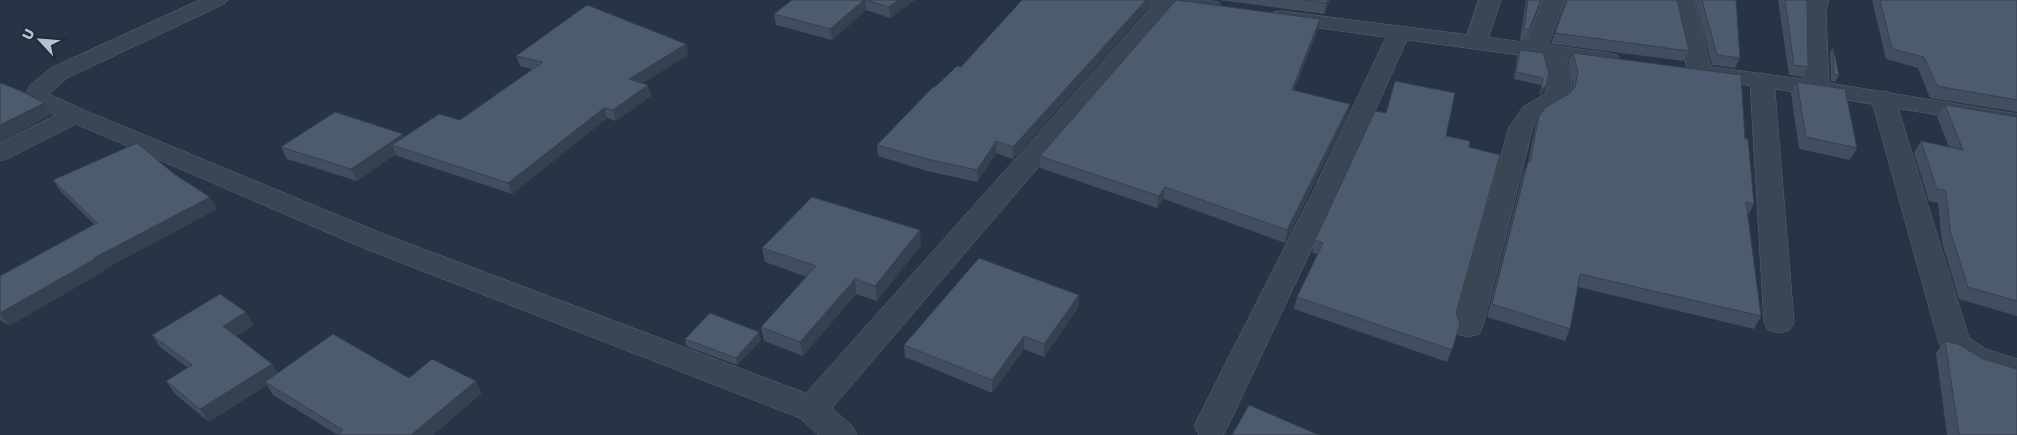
<svg xmlns="http://www.w3.org/2000/svg" width="2017" height="435" font-family="Rubik,sans-serif">
<style>
.lines{fill:none;stroke-linecap:round;stroke-linejoin:round}
.minor-casing{stroke:#596472;stroke-width:1}
.tertiary-casing{stroke:#596472;stroke-width:1}
.minor{fill:#3b4655;fill-rule:evenodd}
.tertiary{fill:#3b4655;fill-rule:evenodd}
.wall{fill:#424e5f}
.shaded-wall{fill:#36404e}
.building{fill:#4d5b6f;stroke:#36404e}
</style>
<rect width="100%" height="100%" fill="#263446"/>
<g class="lines">
<defs>
<g id="minor">
<path d="M200,0H228L224,4L67,78L49,94L84,110L381,233L824,400L829,409L824,418L812,422L800,418L361,247L76,124L9,158L0,161V143L56,115C44,110 33,106 25,95L30,85L51,68Z"/>
<path d="M1479,0H1501L1487,42L1484,47L1476,49L1468,47L1465,42Z"/>
<path d="M1543,0H1565L1548,46L1559,47C1568,60 1579,91 1565,103C1552,113 1544,109 1533,127L1483,326L1479,334L1468,337L1457,334L1453,326L1509,127L1523,107L1545,94L1549,80L1541,55L1535,57L1527,55L1524,50Z"/>
<path d="M1672,0H1694L1712,72L1708,77L1700,79L1692,77L1688,72Z"/>
<path d="M1807,0H1829L1826,11L1829,88L1825,93L1817,95L1809,93L1805,88L1804,11Z"/>
<path d="M1399,26L1407,28L1410,33L1340,189L1228,426L1223,435H1199L1194,426L1314,189L1388,33L1391,28Z"/>
<path d="M1762,73L1770,75L1774,80L1794,322L1790,330L1779,333L1768,330L1764,322L1750,80L1754,75Z"/>
<path d="M1883,91L1891,93L1895,98L1969,338L1986,349L2017,359V383C1989,374 1955,370 1939,343L1871,98L1875,93Z"/>
</g>
<g id="tertiary">
<path d="M1146,0H1205L1218,2L1221,7L1218,12L1210,13L1174,9L832,408L852,426L857,435H818L800,418L795,409L800,400L1153,5L1150,4Z"/>
<path d="M1282,11L1609,53L1617,55L1620,60L1617,65L1609,67L1274,22L1271,17L1274,12Z"/>
<path d="M1704,66L1817,81L2017,114V128L1817,95L1696,78L1692,73L1696,68Z"/>
</g>
</defs>
<use href="#minor" class="minor-casing"/>
<use href="#tertiary" class="tertiary-casing"/>
<use href="#minor" class="minor"/>
<use href="#tertiary" class="tertiary"/>
</g>
<g class="wall">
<path d="M792,0H915L890,18L866,10L832,40L776,25L774,14Z"/>
<path d="M1022,0H1150V6L1013,159L996,153L977,182L927,171L878,156L877,145L935,87L961,67Z"/>
<path d="M1219,0H1330L1324,14Z"/>
<path d="M1526,0H1541L1526,41L1520,40Z"/>
<path d="M1566,0H1677L1689,51L1684,61L1551,44Z"/>
<path d="M1695,0H1736L1740,58L1735,68L1712,65Z"/>
<path d="M1778,0H1807L1808,67L1803,77L1789,75Z"/>
<path d="M1872,0H2017V112L1930,98L1918,68L1886,59Z"/>
<path d="M1318,30L1294,90L1350,104L1347,116L1285,243L1164,199L1157,208L1040,168V156Z"/>
<path d="M686,44L688,55L642,83L648,85L651,96L616,121L607,118L512,194L397,156L396,154L357,181L287,159L281,147L404,137L460,120L532,69L520,66L516,56Z"/>
<path d="M1833,47L1839,75L1835,82L1831,81L1830,53Z"/>
<path d="M1520,50L1543,53L1546,86L1543,93L1539,95L1541,85L1514,79L1517,57Z"/>
<path d="M1573,53L1745,139L1754,204L1748,215L1761,316L1754,329L1578,287L1570,329L1565,341L1487,317L1523,174L1528,162L1535,128L1539,116L1572,91L1573,83L1569,64Z"/>
<path d="M1797,82L1857,148L1850,160L1799,149L1791,93Z"/>
<path d="M1945,105L2017,117V316L1959,299L1942,243L1938,203L1929,201L1914,153L1921,141L1949,147L1937,117Z"/>
<path d="M1469,147L1456,313L1452,350L1447,362L1294,309L1297,297L1318,255L1312,252L1315,240Z"/>
<path d="M53,180L217,209L103,270L104,271L9,326L0,320V276L94,224L61,192Z"/>
<path d="M921,245L877,301L856,294L803,356L764,341L761,327L807,277L765,262L762,248Z"/>
<path d="M1079,295L1078,308L1044,357L1024,349L992,393L905,357L904,345Z"/>
<path d="M254,325L236,336L272,364L278,373L476,381L481,394L433,435H338L273,395L267,385L209,422L175,394L166,381L188,368L160,347L152,335Z"/>
<path d="M759,332L761,340L737,365L686,346L685,339Z"/>
<path d="M1945,341L1983,359L2017,435H1947L1936,353Z"/>
</g>
<g class="shaded-wall">
<path d="M864,0H865L866,10L832,40L830,29Z"/>
<path d="M899,0H915L890,18L889,7Z"/>
<path d="M1146,0H1150V6L1013,159V147Z"/>
<path d="M1328,0H1330L1324,14L1326,3Z"/>
<path d="M1320,19L1318,30L1290,101L1292,90Z"/>
<path d="M686,44L688,55L632,90L629,79Z"/>
<path d="M648,85L651,96L616,121L613,110Z"/>
<path d="M1546,86L1543,93L1539,95L1541,89Z"/>
<path d="M44,103L51,115L0,142V125Z"/>
<path d="M1350,104L1347,116L1285,243L1287,230Z"/>
<path d="M604,108L607,118L512,194L508,183Z"/>
<path d="M403,134L408,145H392L396,154L357,181L351,169Z"/>
<path d="M996,141V153L977,182V170Z"/>
<path d="M1165,187L1164,199L1157,208L1159,196Z"/>
<path d="M210,197L217,209L103,270L104,271L9,326L0,315V313L94,258Z"/>
<path d="M920,230L921,245L877,301L875,286Z"/>
<path d="M855,279L856,294L803,356L800,342Z"/>
<path d="M1079,295L1078,308L1044,357V344Z"/>
<path d="M246,312L254,325L231,339L223,326Z"/>
<path d="M759,332L761,340L737,365L736,358Z"/>
<path d="M1024,336V349L992,393V380Z"/>
<path d="M272,364L280,376L265,382L267,385L209,422L200,409Z"/>
<path d="M476,381L481,394L433,435H411Z"/>
</g>
<g class="building">
<path d="M792,0H864L830,29L774,14Z"/>
<path d="M867,0H899L889,7Z"/>
<path d="M1022,0H1146L1013,147L996,141L977,170L927,159L877,145L933,87H935L957,66L961,67Z"/>
<path d="M1176,0L1320,19L1292,90L1350,104L1287,230L1165,187L1159,196L1040,156Z"/>
<path d="M1302,0H1328L1326,3Z"/>
<path d="M1528,0H1541L1529,30L1524,29Z"/>
<path d="M1567,0H1677L1689,51L1555,33Z"/>
<path d="M1702,0H1736L1740,58L1717,55Z"/>
<path d="M1785,0H1807L1808,67L1794,65Z"/>
<path d="M1880,0H2017V100L1937,86L1924,57L1892,49Z"/>
<path d="M587,5L686,44L629,79L648,85L613,110L604,108L508,183L392,145L439,114L460,120L543,62L516,56Z"/>
<path d="M1833,47L1839,75H1834Z"/>
<path d="M1520,50L1543,53L1549,73L1546,86L1541,89L1543,78L1516,72Z"/>
<path d="M1573,53L1741,75L1745,139H1748L1754,204L1746,202L1761,316L1580,274L1570,329L1492,304L1528,162H1530L1539,116L1546,107L1570,93L1575,87L1578,72Z"/>
<path d="M1395,81L1455,93L1446,136L1470,141L1469,147L1500,155L1456,313L1460,323L1452,350L1297,297L1323,243L1315,240L1375,111L1386,113Z"/>
<path d="M1797,82L1845,89L1857,148L1806,137Z"/>
<path d="M1,83L21,91L44,103L0,125V84Z"/>
<path d="M1945,105L2017,117V301L1968,287L1950,231L1946,191L1937,189L1921,141L1963,150Z"/>
<path d="M335,112L403,134L351,169L281,147Z"/>
<path d="M137,143L174,174L210,197L94,258L95,259L0,313V276L97,223L53,180Z"/>
<path d="M812,197L920,230L875,286L855,279L800,342L761,327L816,266L762,248Z"/>
<path d="M979,258L1079,295L1044,344L1024,336L992,380L904,345Z"/>
<path d="M220,294L246,312L223,326L272,364L200,409L166,381L192,365L152,335Z"/>
<path d="M710,313L759,332L736,358L685,339Z"/>
<path d="M333,334L409,378L432,359L476,381L411,435H338L343,430L265,382Z"/>
<path d="M1945,341L1958,344L1983,359L2017,369V435H1959Z"/>
<path d="M1249,405L1319,435H1232Z"/>
</g>
<g transform="translate(40 40) rotate(296)" stroke="#1f2b3b" stroke-width="4" paint-order="stroke">
<path d="M0-4L9 19L0 12L-9 19Z" fill="#b9c1ce"/>
<text y="-8" font-size="14" font-weight="bold" text-anchor="middle" fill="#b9c1ce">U</text>
</g>
</svg>
